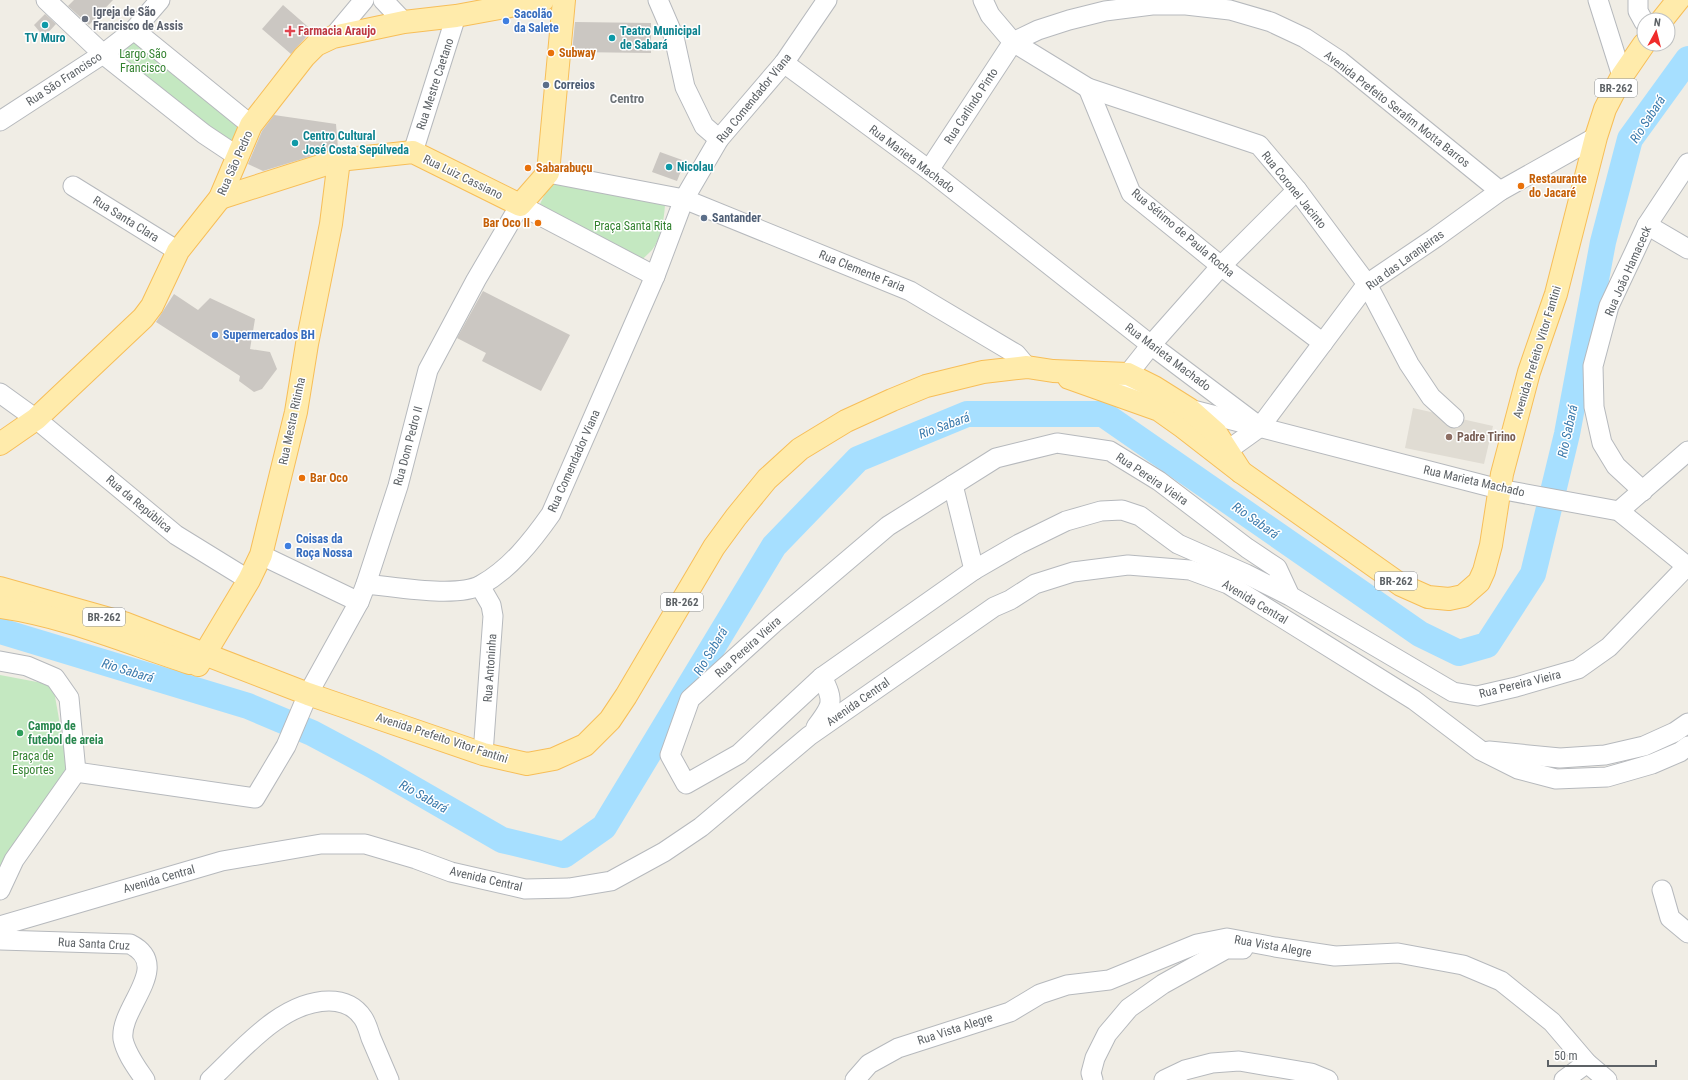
<svg xmlns="http://www.w3.org/2000/svg" width="1688" height="1080" font-family="'Roboto Condensed',sans-serif">
<style>
.education{fill:#e0dcd3}
.green{fill:#c4e8c1}
.lines{fill:none;stroke-linecap:round;stroke-linejoin:round}
.river{stroke:#a6dfff;stroke-width:26}
.building{fill:#cbc7c2}
.minor-casing{stroke:#b6b9bd;stroke-width:21}
.major-casing{stroke:#f7be58;stroke-width:24}
.minor{stroke:#fff;stroke-width:19}
.major{stroke:#ffebab;stroke-width:22}
.worship-dot{fill:#6b7280;stroke:#fff;stroke-width:1.5}
.shop-dot{fill:#3f7fe0;stroke:#fff;stroke-width:1.5}
.culture-dot{fill:#0f9aa8;stroke:#fff;stroke-width:1.5}
.health-dot{fill:#e0444e;stroke:#fff;stroke-width:1.5}
.food-dot{fill:#e8710a;stroke:#fff;stroke-width:1.5}
.service-dot{fill:#5c6f8a;stroke:#fff;stroke-width:1.5}
.education-dot{fill:#8d6e63;stroke:#fff;stroke-width:1.5}
.leisure-dot{fill:#2e9e5b;stroke:#fff;stroke-width:1.5}
.labels{text-anchor:middle;stroke-width:3;stroke-linejoin:round;paint-order:stroke}
.shield{fill:#fff;stroke:#8e9194;stroke-width:1}
.shield-label{font-size:11px;font-weight:bold;fill:#5d6266}
.worship-label{font-size:12px;font-weight:bold;fill:#5b616d;stroke:#fff;text-anchor:start}
.shop-label{font-size:12px;font-weight:bold;fill:#366cbe;stroke:#fff;text-anchor:start}
.health-label{font-size:12px;font-weight:bold;fill:#be3a42;stroke:#fff;text-anchor:start}
.culture-label{font-size:12px;font-weight:bold;fill:#0d838f;stroke:#fff;text-anchor:start}
.food-label{font-size:12px;font-weight:bold;fill:#c56008;stroke:#fff;text-anchor:start}
.park-label{font-size:12px;fill:#338230;stroke:#fff}
.street-label{font-size:12px;fill:#5d6266;stroke:#fff}
.service-label{font-size:12px;font-weight:bold;fill:#4e5e75;stroke:#fff;text-anchor:start}
.education-label{font-size:12px;font-weight:bold;fill:#785e54;stroke:#fff;text-anchor:start}
.leisure-label{font-size:12px;font-weight:bold;fill:#27864d;stroke:#fff;text-anchor:start}
.neighbourhood-label{font-size:13px;font-weight:bold;fill:#6e7478;stroke:#fff}
.water-label{font-size:13px;font-style:italic;fill:#3c7bad;stroke:#fff}
</style>
<rect width="100%" height="100%" fill="#f0ede5"/>
<path class="education" d="M1413,408L1493,426L1484,464L1405,448Z"/>
<g class="green">
<path d="M134,34L247,129L231,148L113,55Z"/>
<path d="M551,181L665,205C664,219 661,239 652,250C648,254 644,258 640,261L540,204Z"/>
<path d="M0,675L53,685L68,770L0,881Z"/>
</g>
<g class="lines">
<path class="river" d="M0,631L248,706L312,733L372,765L502,840L564,855L604,827L774,546L858,459L967,414H1103L1420,634L1459,653L1487,645L1533,574L1567,434L1603,242L1630,139L1688,59"/>
</g>
<g class="building">
<path d="M74,0H113L89,25L68,6Z"/>
<path d="M283,5L314,32L307,36L291,54L262,29Z"/>
<path d="M45,14L56,24L44,37L34,25Z"/>
<path d="M575,22L651,23V53L572,52Z"/>
<path d="M274,115L336,124L338,148L263,171L248,164L262,131Z"/>
<path d="M660,152L685,161L677,181L652,172Z"/>
<path d="M483,291L570,335L541,391L482,361L486,353L457,338Z"/>
<path d="M174,294L198,310L210,298L255,319L250,349L270,352L277,369L262,389L254,392L239,381L240,376L156,322Z"/>
</g>
<g class="lines">
<defs>
<g id="minor">
<path d="M46,0L103,54L204,134L237,156"/>
<path d="M383,0L404,22"/>
<path d="M658,0L674,37L685,87L704,126L719,139"/>
<path d="M983,0L990,15L1013,42L1088,88L1259,145L1297,190L1367,284L1409,364L1431,397L1454,418"/>
<path d="M1598,0L1622,76"/>
<path d="M1638,0V11L1644,22"/>
<path d="M134,30L251,125"/>
<path d="M333,37L364,0"/>
<path d="M784,63L929,170L1151,345L1260,427"/>
<path d="M1088,88L1131,193L1221,266L1323,343"/>
<path d="M0,121L103,54L134,30L160,0"/>
<path d="M413,152L456,16"/>
<path d="M929,170L1013,42L1038,30L1069,20L1105,11L1152,5H1186L1230,10L1271,22L1305,38L1340,61L1500,191"/>
<path d="M548,173L684,199L910,291L1016,354L1027,367"/>
<path d="M73,186L178,251"/>
<path d="M1647,225L1688,249"/>
<path d="M0,393L36,419L176,535L249,580"/>
<path d="M1134,401L1128,385V374L1151,345L1221,266L1297,190"/>
<path d="M1189,409L1499,489L1619,511L1688,567"/>
<path d="M1214,450H1228L1260,427L1367,284L1435,238L1500,191L1596,137"/>
<path d="M953,485L974,570"/>
<path d="M1643,491L1616,466L1602,443L1594,407L1593,366L1609,306L1634,253L1647,225L1688,163"/>
<path d="M1619,511L1688,451"/>
<path d="M261,555L359,602"/>
<path d="M366,584C393,587 458,598 481,585C510,569 532,541 551,514L655,276L684,199L719,139L784,63L827,0"/>
<path d="M480,586L491,605L493,616L483,754"/>
<path d="M1290,596L1277,568L1247,548L1159,481L1110,451L1057,443L996,458L888,526L775,622L690,699L670,755L686,784L739,754L822,677L974,570L1019,544L1066,521L1101,511L1122,510L1140,516L1178,544L1246,574L1290,596L1453,692L1477,696L1516,687L1578,669L1609,647L1687,566"/>
<path d="M0,661L27,666L55,678L69,698L76,772L14,860L0,890"/>
<path d="M816,727C832,706 835,702 822,677"/>
<path d="M1489,751L1560,758L1605,755L1644,746L1675,732L1688,723"/>
<path d="M76,772L255,798L286,746L308,694L359,602L366,584L398,486L428,370L476,280L520,205L655,276"/>
<path d="M1662,890L1670,918L1688,933"/>
<path d="M0,926L222,861L321,844H365L416,859L451,872L525,889L569,888L611,881L664,852L701,827L809,736L994,607L1010,600L1035,584L1073,572L1128,565L1190,570L1228,584L1414,700L1480,750L1518,769L1556,779L1607,777L1652,764L1680,752L1688,746"/>
<path d="M0,940L130,944C174,966 119,1007 123,1039C126,1054 137,1068 145,1080"/>
<path d="M210,1080C242,1050 282,1001 329,1001C343,1001 355,1006 363,1018C367,1024 369,1032 371,1038C377,1052 383,1066 389,1080"/>
<path d="M855,1080L869,1064L898,1048L1010,1012L1040,994L1067,985L1109,980L1197,944L1227,938L1275,947L1335,956L1398,953L1463,965L1501,981L1552,1022L1587,1063L1607,1080"/>
<path d="M1093,1080L1091,1073L1095,1058L1107,1034L1129,1008L1163,984L1226,949H1243"/>
<path d="M1164,1080L1185,1070L1212,1063L1239,1061L1311,1073L1328,1080"/>
<path d="M1564,1080L1587,1063"/>
</g>
<g id="major">
<path d="M1662,20L1678,0"/>
<path d="M220,198L339,160L413,152L520,205L548,173L564,0"/>
<path d="M1069,378L1159,410L1183,427L1241,472L1401,585L1428,597L1449,599L1463,596L1479,582L1484,571L1491,545L1502,474L1529,372L1556,294L1596,137L1605,109L1622,76L1644,44"/>
<path d="M0,444L36,419L143,318L152,306L178,251L220,198L251,125L304,57L316,45L333,37L404,22L456,16L543,0"/>
<path d="M0,588L124,623L308,694L483,754L527,764L554,759L585,745L610,720L626,696L714,547L736,517L767,479L800,449L846,421L892,400L926,386L983,372L1027,367L1053,371L1128,374L1154,387L1189,409L1216,433L1241,472"/>
<path d="M0,607C65,616 128,643 190,663"/>
<path d="M198,665L249,580L261,555L296,412L307,344L331,224L339,160"/>
</g>
</defs>
<use href="#minor" class="minor-casing"/>
<use href="#major" class="major-casing"/>
<use href="#minor" class="minor"/>
<use href="#major" class="major"/>
</g>
<circle class="worship-dot" cx="85" cy="19" r="4"/>
<g class="shop-dot">
<circle cx="506" cy="21" r="4"/>
<circle cx="215" cy="335" r="4"/>
<circle cx="288" cy="546" r="4"/>
</g>
<g class="culture-dot">
<circle cx="45" cy="25" r="4"/>
<circle cx="612" cy="38" r="4"/>
<circle cx="295" cy="143" r="4"/>
<circle cx="669" cy="167" r="4"/>
</g>
<path class="health-dot" d="M288 25h4v4h4v4h-4v4h-4v-4h-4v-4h4z"/>
<g class="food-dot">
<circle cx="551" cy="53" r="4"/>
<circle cx="528" cy="168" r="4"/>
<circle cx="1521" cy="186" r="4"/>
<circle cx="538" cy="223" r="4"/>
<circle cx="302" cy="478" r="4"/>
</g>
<g class="service-dot">
<circle cx="546" cy="85" r="4"/>
<circle cx="704" cy="218" r="4"/>
</g>
<circle class="education-dot" cx="1449" cy="437" r="4"/>
<circle class="leisure-dot" cx="20" cy="733" r="4"/>
<g class="labels">
<g class="shield">
<rect x="1595" y="79" width="42" height="18" rx="3"/>
<rect x="1375" y="572" width="42" height="18" rx="3"/>
<rect x="661" y="593" width="42" height="18" rx="3"/>
<rect x="83" y="608" width="42" height="18" rx="3"/>
</g>
<g class="shield-label">
<text x="1616" y="92">BR-262</text>
<text x="1396" y="585">BR-262</text>
<text x="682" y="606">BR-262</text>
<text x="104" y="621">BR-262</text>
</g>
<g class="worship-label">
<text x="93" y="16">Igreja de São<tspan x="93" dy="14">Francisco de Assis</tspan></text>
</g>
<g class="shop-label">
<text x="514" y="18">Sacolão<tspan x="514" dy="14">da Salete</tspan></text>
<text x="223" y="339">Supermercados BH</text>
<text x="296" y="543">Coisas da<tspan x="296" dy="14">Roça Nossa</tspan></text>
</g>
<g class="health-label">
<text x="298" y="35">Farmacia Araujo</text>
</g>
<g class="culture-label">
<text x="620" y="35">Teatro Municipal<tspan x="620" dy="14">de Sabará</tspan></text>
<text x="45" y="42" text-anchor="middle">TV Muro</text>
<text x="303" y="140">Centro Cultural<tspan x="303" dy="14">José Costa Sepúlveda</tspan></text>
<text x="677" y="171">Nicolau</text>
</g>
<g class="food-label">
<text x="559" y="57">Subway</text>
<text x="536" y="172">Sabarabuçu</text>
<text x="1529" y="183">Restaurante<tspan x="1529" dy="14">do Jacaré</tspan></text>
<text x="530" y="227" text-anchor="end">Bar Oco II</text>
<text x="310" y="482">Bar Oco</text>
</g>
<g class="park-label">
<text x="143" y="58">Largo São<tspan x="143" dy="14">Francisco</tspan></text>
<text x="633" y="230">Praça Santa Rita</text>
<text x="33" y="760">Praça de<tspan x="33" dy="14">Esportes</tspan></text>
</g>
<g class="street-label">
<text transform="translate(64 79) rotate(-33)" y="4">Rua São Francisco</text>
<text transform="translate(435 84) rotate(-72)" y="4">Rua Mestre Caetano</text>
<text transform="translate(754 98) rotate(-51)" y="4">Rua Comendador Viana</text>
<text transform="translate(971 106) rotate(-57)" y="4">Rua Carlindo Pinto</text>
<text transform="translate(1397 109) rotate(38)" y="4">Avenida Prefeito Serafim Motta Barros</text>
<text transform="translate(912 159) rotate(37)" y="4">Rua Marieta Machado</text>
<text transform="translate(235 163) rotate(-66)" y="4">Rua São Pedro</text>
<text transform="translate(463 177) rotate(26)" y="4">Rua Luiz Cassiano</text>
<text transform="translate(1294 190) rotate(51)" y="4">Rua Coronel Jacinto</text>
<text transform="translate(126 219) rotate(32)" y="4">Rua Santa Clara</text>
<text transform="translate(1183 233) rotate(40)" y="4">Rua Sétimo de Paula Rocha</text>
<text transform="translate(1405 260) rotate(-36)" y="4">Rua das Laranjeiras</text>
<text transform="translate(862 271) rotate(22)" y="4">Rua Clemente Faria</text>
<text transform="translate(1628 271) rotate(-66)" y="4">Rua João Hamaceck</text>
<text transform="translate(1537 352) rotate(-73)" y="4">Avenida Prefeito Vitor Fantini</text>
<text transform="translate(1168 357) rotate(37)" y="4">Rua Marieta Machado</text>
<text transform="translate(292 421) rotate(-78)" y="4">Rua Mestra Ritinha</text>
<text transform="translate(408 446) rotate(-75)" y="4">Rua Dom Pedro II</text>
<text transform="translate(574 461) rotate(-66)" y="4">Rua Comendador Viana</text>
<text transform="translate(1152 479) rotate(34)" y="4">Rua Pereira Vieira</text>
<text transform="translate(1474 481) rotate(13)" y="4">Rua Marieta Machado</text>
<text transform="translate(139 504) rotate(40)" y="4">Rua da República</text>
<text transform="translate(1255 602) rotate(31)" y="4">Avenida Central</text>
<text transform="translate(748 647) rotate(-42)" y="4">Rua Pereira Vieira</text>
<text transform="translate(490 668) rotate(-86)" y="4">Rua Antoninha</text>
<text transform="translate(1520 684) rotate(-14)" y="4">Rua Pereira Vieira</text>
<text transform="translate(858 702) rotate(-35)" y="4">Avenida Central</text>
<text transform="translate(442 738) rotate(18)" y="4">Avenida Prefeito Vitor Fantini</text>
<text transform="translate(159 879) rotate(-16)" y="4">Avenida Central</text>
<text transform="translate(486 879) rotate(13)" y="4">Avenida Central</text>
<text transform="translate(94 944) rotate(3)" y="4">Rua Santa Cruz</text>
<text transform="translate(1273 946) rotate(10)" y="4">Rua Vista Alegre</text>
<text transform="translate(955 1029) rotate(-18)" y="4">Rua Vista Alegre</text>
</g>
<g class="service-label">
<text x="554" y="89">Correios</text>
<text x="712" y="222">Santander</text>
</g>
<g class="education-label">
<text x="1457" y="441">Padre Tirino</text>
</g>
<g class="leisure-label">
<text x="28" y="730">Campo de<tspan x="28" dy="14">futebol de areia</tspan></text>
</g>
<g class="neighbourhood-label">
<text x="627" y="103">Centro</text>
</g>
<g class="water-label">
<text transform="translate(1647 119) rotate(-57)" y="5">Rio Sabará</text>
<text transform="translate(944 425) rotate(-20)" y="5">Rio Sabará</text>
<text transform="translate(1567 431) rotate(-78)" y="5">Rio Sabará</text>
<text transform="translate(1256 520) rotate(35)" y="5">Rio Sabará</text>
<text transform="translate(710 651) rotate(-59)" y="5">Rio Sabará</text>
<text transform="translate(128 670) rotate(17)" y="5">Rio Sabará</text>
<text transform="translate(424 796) rotate(29)" y="5">Rio Sabará</text>
</g>
</g>
<g transform="translate(1656 32) rotate(7)"><circle r="19" fill="#ffffff" stroke="#bec0c2"/>
<path d="M0-3L7 15L0 10L-7 15Z" fill="#f02c2b"/>
<text y="-6" font-size="11" font-weight="bold" text-anchor="middle" fill="#5d6266">N</text>
</g>
<path d="M1548 1060v6h108v-6" fill="none" stroke="#5d6266" stroke-width="2"/>
<text x="1554" y="1060" font-size="12" fill="#5d6266" stroke="#ffffff" stroke-width="3" paint-order="stroke">50 m</text>
</svg>
